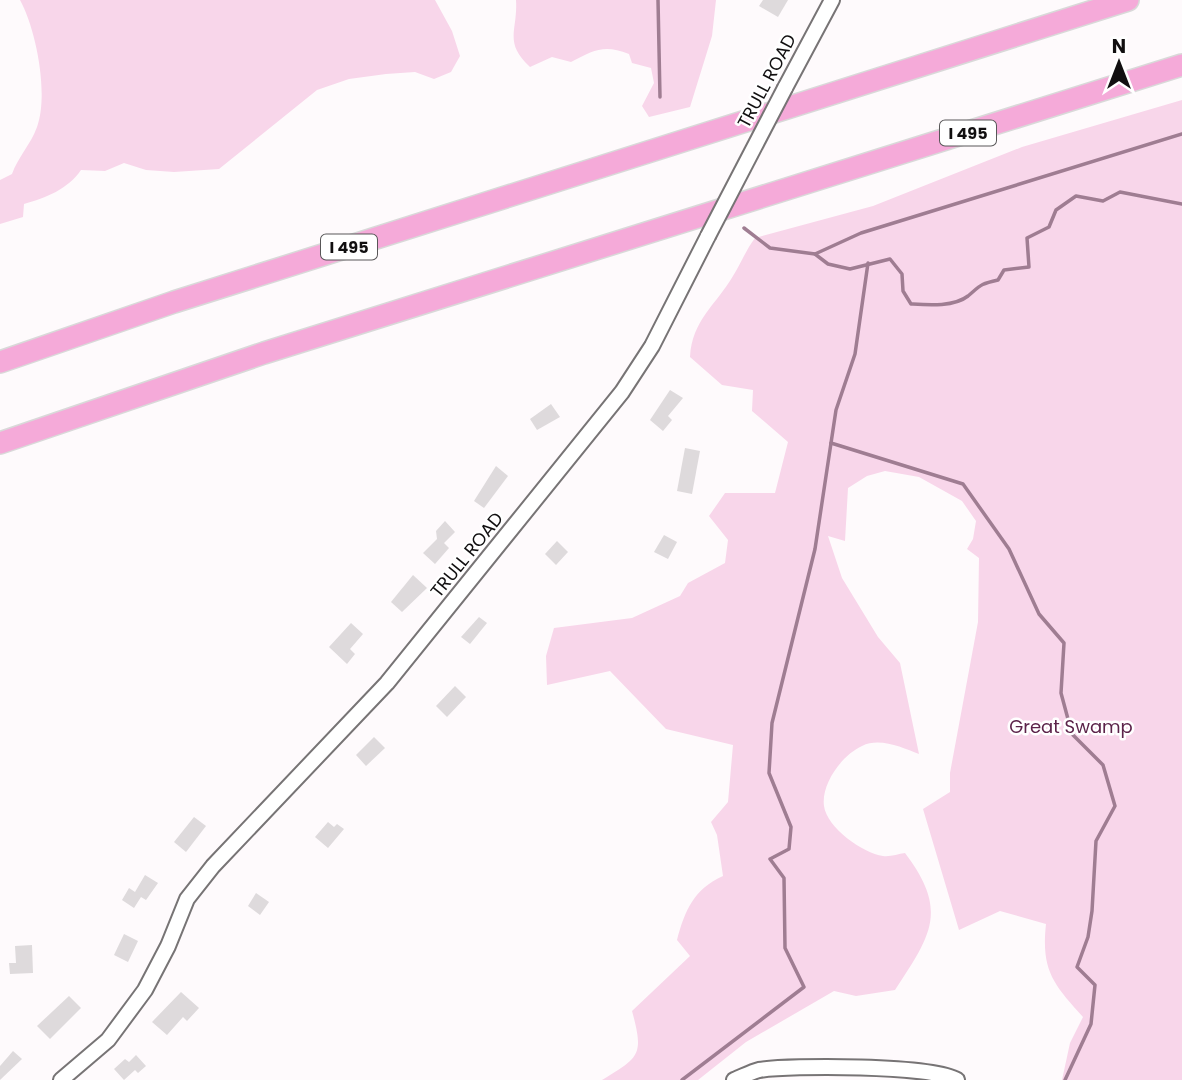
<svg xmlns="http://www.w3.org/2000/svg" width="1182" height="1080" font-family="Poppins,sans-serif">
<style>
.green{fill:#f8d6ea}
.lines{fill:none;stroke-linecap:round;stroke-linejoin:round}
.stream{stroke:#9f7d92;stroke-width:3.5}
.building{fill:#dedadc}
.minor-casing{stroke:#777475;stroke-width:18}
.highway-casing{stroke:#d9d9d9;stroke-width:24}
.minor{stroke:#fff;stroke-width:14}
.highway{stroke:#f5aad9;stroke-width:21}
.minor-bridge-casing{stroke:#777475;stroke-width:18;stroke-linecap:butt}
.minor-bridge{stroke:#fff;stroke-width:14}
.labels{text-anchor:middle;stroke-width:5;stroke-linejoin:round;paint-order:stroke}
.shield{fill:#fff;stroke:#585758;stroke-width:2}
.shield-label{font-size:16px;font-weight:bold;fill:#110f10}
.street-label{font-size:18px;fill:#110f10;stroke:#fff}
.park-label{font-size:18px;fill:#5c234a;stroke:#fff}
</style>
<rect width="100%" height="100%" fill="#fefafc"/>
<g class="green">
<path d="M20,0H435L452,31L460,56L451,72L434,79L415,72L386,74L349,79L317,90L219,169L174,172L146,170L124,163L105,171L81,170C68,189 46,198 24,204L23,217L0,224V180L12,174C18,157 31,144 37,127C49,94 36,29 20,0Z"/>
<path d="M516,0H716L712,36L690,107L649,117L642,106L654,83L651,68L632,63L629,54C604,44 594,50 571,62L552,57L530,67C503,42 518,31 516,0Z"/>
<path d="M1182,100V1080H1062L1070,1043L1083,1017C1053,984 1041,970 1046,924L1000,911L959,930L923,809L950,792V773L978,622L979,558L967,549L973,539L976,521L962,501L919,477L885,471L867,476L848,488L845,541L828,536L842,578L878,637L900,663L919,754C903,748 880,737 862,746C842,755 821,784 824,806C827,828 863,853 883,856C890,857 898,854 905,853C949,911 931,935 895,990L856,996L834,991L746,1042L698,1080H602C640,1057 644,1055 632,1011L690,956L677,940C685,910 694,889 723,876L717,835L711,822L728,802L733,745L666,729L610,671L547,685L546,656L554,628L632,618L680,596L688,583L725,563L728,540L709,516L725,493H775L788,442L752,411L753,390L722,385L690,357C692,320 716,305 733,276C741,263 746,250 755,238L873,206L1022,147Z"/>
</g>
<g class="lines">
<g class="stream">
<path d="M658,0L660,97"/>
<path d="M744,228L770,248L815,254L828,264L850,269L890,259L902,274L903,291L911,304C928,305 954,307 968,296C981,285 980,284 998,280L1004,270L1029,267L1027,238L1049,227L1056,210L1076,196L1103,201L1120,192L1182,204"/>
<path d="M815,254L861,233L1182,134"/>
<path d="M831,443L963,484L1009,549L1039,614L1064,643L1061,693L1072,734L1103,765L1115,806L1096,841L1092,911L1088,937L1077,967L1095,985L1091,1024L1065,1080"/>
<path d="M682,1080L804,987L785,948L784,878L770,859L789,849L791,827L769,773L772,723L815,549L836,410L855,354L868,263"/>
</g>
</g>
<g class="building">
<path d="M763,0H788L778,17L759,6Z"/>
<path d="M670,390L683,398L668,416L672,420L663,431L650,420Z"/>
<path d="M551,404L560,417L537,430L530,419Z"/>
<path d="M685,448L700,451L692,494L677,491Z"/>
<path d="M496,466L508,476L484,508L474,501Z"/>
<path d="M445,521L455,532L444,543L449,548L435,564L423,553L437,539L436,531Z"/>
<path d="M664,535L677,542L668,559L654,552Z"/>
<path d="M557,541L568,552L556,565L545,554Z"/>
<path d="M413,575L427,588L402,612L391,602Z"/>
<path d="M479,617L487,623L470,644L461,637Z"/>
<path d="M351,623L363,634L350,649L355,654L347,664L329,647Z"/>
<path d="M455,686L466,697L447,717L436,706Z"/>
<path d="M374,737L385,748L366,766L356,755Z"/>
<path d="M194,817L206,826L186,852L174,842Z"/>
<path d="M328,822L334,827L337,824L344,829L328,848L315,837Z"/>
<path d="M145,875L158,883L146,900L141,897L134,908L122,900L129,888L135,892Z"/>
<path d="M256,893L269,902L260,915L248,906Z"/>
<path d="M124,934L138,941L128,962L114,955Z"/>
<path d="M32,945L33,973L10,974L9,963H16L15,946Z"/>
<path d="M181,992L199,1008L187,1021L183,1017L167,1035L152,1022Z"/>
<path d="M69,996L81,1008L50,1039L37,1026Z"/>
<path d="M13,1051L22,1059L0,1080V1066Z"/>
<path d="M136,1055L146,1066L138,1073L135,1070L124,1080L114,1069L125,1059L129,1062Z"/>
</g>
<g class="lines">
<defs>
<g id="minor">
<path d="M785,88L832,0"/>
<path d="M61,1080L108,1040L145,990L168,946L187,899L213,866L387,683L622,392L652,346L708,236"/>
<path d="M734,1080C742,1077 751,1072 759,1070C790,1065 933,1065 957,1080"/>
</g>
<g id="highway">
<path d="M0,362L174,302L1128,0"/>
<path d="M0,443L264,353L1182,65"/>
</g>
</defs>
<use href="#minor" class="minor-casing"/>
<use href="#highway" class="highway-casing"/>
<use href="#minor" class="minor"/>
<use href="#highway" class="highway"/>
<defs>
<path id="minor-bridge" d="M708,236L785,88"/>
</defs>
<use href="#minor-bridge" class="minor-bridge-casing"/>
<use href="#minor-bridge" class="minor-bridge"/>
</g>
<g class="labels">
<g class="shield">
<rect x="940" y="120.5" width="56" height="25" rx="5"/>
<rect x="321" y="234.5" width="56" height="25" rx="5"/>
</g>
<g class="shield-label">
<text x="968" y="139">I 495</text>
<text x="349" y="253">I 495</text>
</g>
<g class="street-label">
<text transform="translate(767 81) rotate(-62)" y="6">TRULL ROAD</text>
<text transform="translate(467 555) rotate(-51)" y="6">TRULL ROAD</text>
</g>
<g class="park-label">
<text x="1071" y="733">Great Swamp</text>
</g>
</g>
<g transform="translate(1119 63)" stroke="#ffffff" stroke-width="5" paint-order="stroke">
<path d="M0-5L12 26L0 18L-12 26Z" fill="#110f10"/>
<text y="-10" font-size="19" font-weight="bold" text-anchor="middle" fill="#110f10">N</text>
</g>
</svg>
